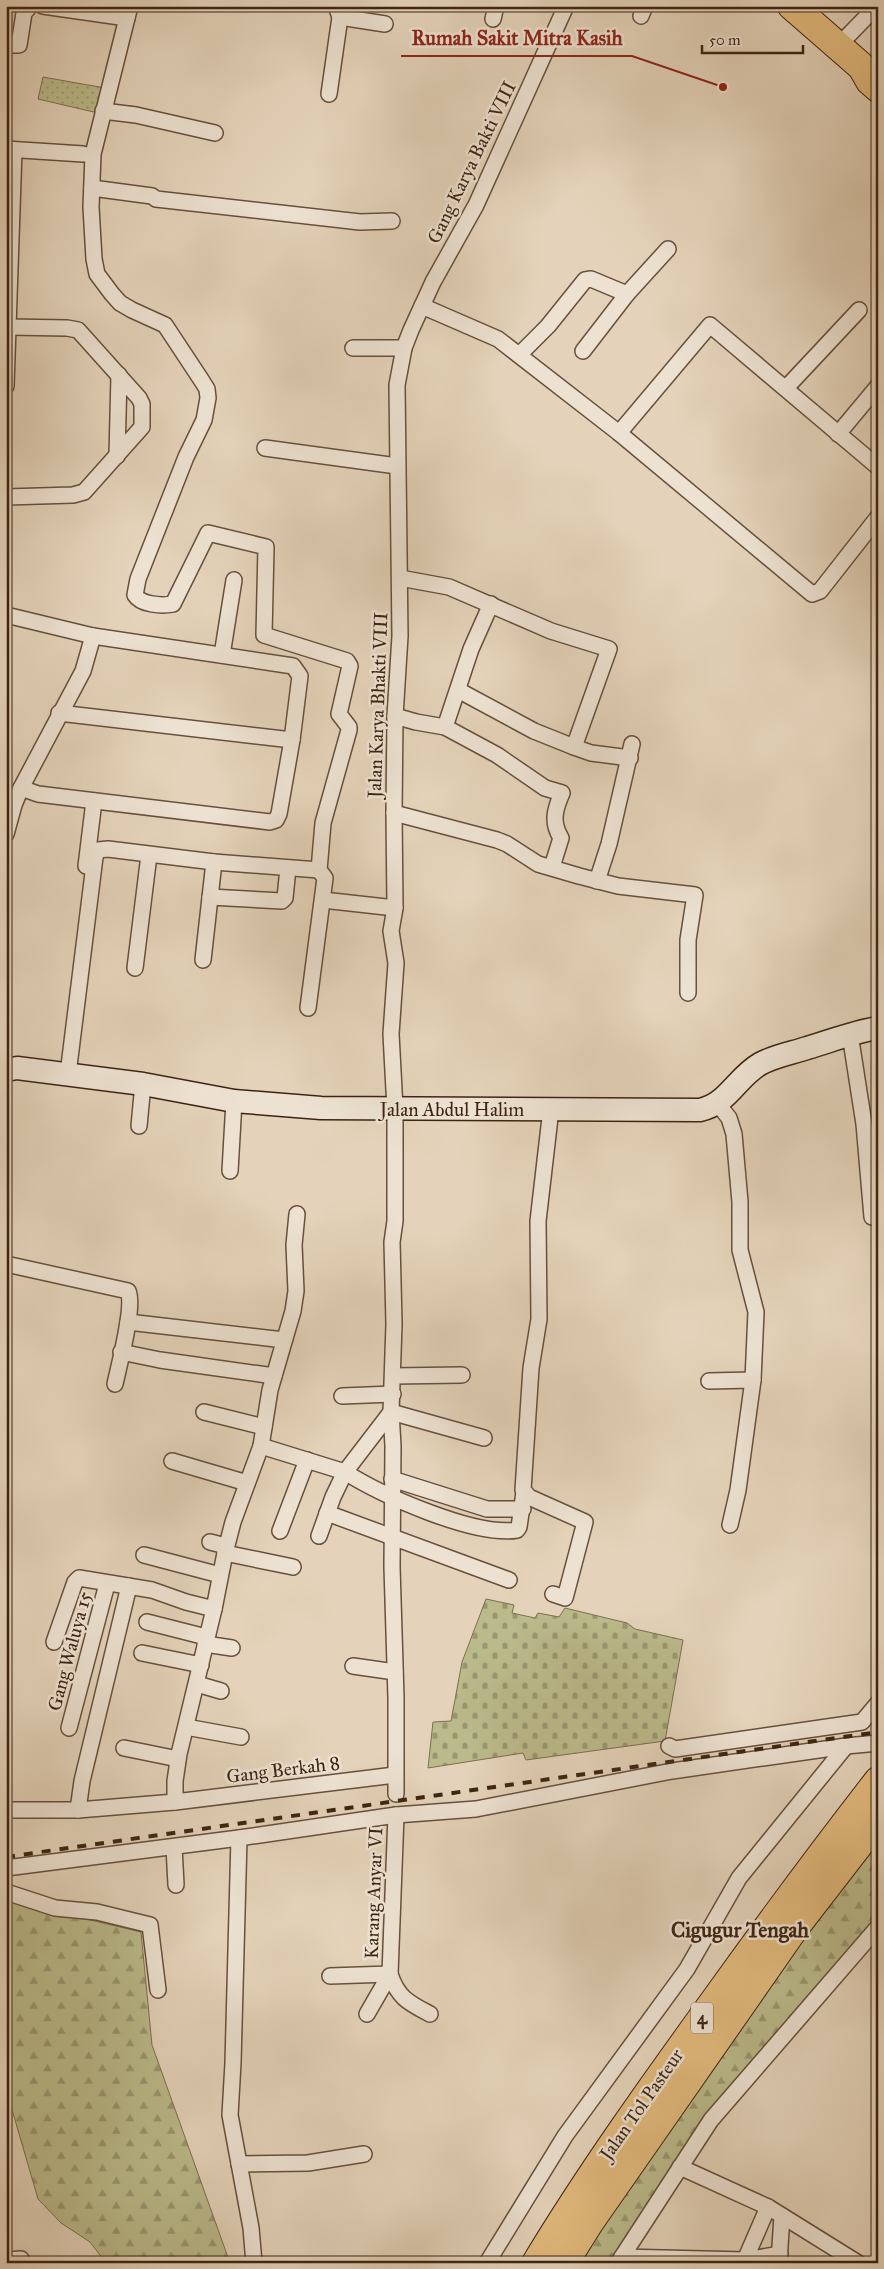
<svg xmlns="http://www.w3.org/2000/svg" width="884" height="2269" font-family="'IM FELL Great Primer',serif">
<style>
.green{fill:url(#green-dots);stroke:#7c6f4e}
.forest{fill:url(#forest-firs);stroke:#7c6f4e}
.cemetery{fill:url(#cemetery-stones);stroke:#7c6f4e}
.lines{fill:none;stroke-linecap:round;stroke-linejoin:round}
.street-casing{stroke:#67503c;stroke-width:18}
.secondary-casing{stroke:#3d2412;stroke-width:25}
.highway-casing{stroke:#3d2412;stroke-width:30}
.street{stroke:#ede2d2;stroke-width:15}
.secondary{stroke:#ede2d2;stroke-width:22}
.highway{stroke:#e2ba7d;stroke-width:28}
.rail{stroke:#3d2412;stroke-width:4;stroke-dasharray:9 9;stroke-linecap:butt}
.labels{text-anchor:middle;stroke-width:5;stroke-linejoin:round;paint-order:stroke}
.shield{fill:#ede2d2;stroke:#725d4c;stroke-width:1}
.shield-label{font-size:18px;font-weight:bold;fill:#3d2412}
.street-label{font-size:19px;fill:#3d2412;stroke:#ede2d2}
.quarter-label{font-size:21px;font-weight:bold;fill:#3d2412;stroke:#ede2d2}
.leader{fill:none;stroke:#8f2418;stroke-width:2}
.callout-dot{fill:#8f2418;stroke:#ede2d2;stroke-width:2}
.callout-label{font-size:20px;text-anchor:middle;font-weight:bold;fill:#8f2418;stroke:#ede2d2;stroke-width:5;stroke-linejoin:round;paint-order:stroke}
</style>
<defs>
<pattern id="green-dots" width="8" height="8" patternUnits="userSpaceOnUse" patternTransform="scale(1.25)"><rect width="8" height="8" fill="#bbba8b"/><path d="M2 2h.1M6 6h.1" fill="none" stroke="#999770" stroke-width="1.8" stroke-linecap="round"/></pattern>
<pattern id="forest-firs" width="22" height="20" patternUnits="userSpaceOnUse" patternTransform="scale(1.25)"><rect width="22" height="20" fill="#bbba8b"/><path d="M5 1l3.5 6h-7zM16 11l3.5 6h-7z" fill="#999770"/></pattern>
<pattern id="cemetery-stones" width="16" height="16" patternUnits="userSpaceOnUse" patternTransform="scale(1.25)"><rect width="16" height="16" fill="#bbba8b"/><path d="M2 7V4a2 2 0 0 1 4 0v3zM10 15v-3a2 2 0 0 1 4 0v3z" fill="#999770"/></pattern>
</defs>
<rect width="100%" height="100%" fill="#e4d3ba"/>
<filter id="stains"><feTurbulence type="fractalNoise" baseFrequency=".004" numOctaves="4"/><feColorMatrix values="0 0 0 0 .2 0 0 0 0 .09 0 0 0 0 .02 0 0 0 .5 -.17"/></filter>
<radialGradient id="worn" r=".72"><stop offset=".6" stop-color="#630" stop-opacity="0"/><stop offset="1" stop-color="#630" stop-opacity=".3"/></radialGradient>
<path class="green" d="M43,77L105,88L98,113L38,99Z"/>
<g class="forest">
<path d="M878,1840V1918L816,1988L705,2122L610,2263H576L675,2111Z"/>
<path d="M6,1900L141,1932L152,2045L230,2263H106L90,2242L61,2223L38,2199L6,2089Z"/>
</g>
<path class="cemetery" d="M486,1599L514,1605L512,1613L535,1618L538,1613L559,1617L565,1608L627,1623L635,1629L683,1640L665,1741L526,1760L523,1753L428,1768L433,1722L451,1721L462,1662Z"/>
<g class="lines">
<defs>
<g id="street">
<path d="M43,6L127,18"/>
<path d="M130,6L93,154L91,207L94,259L97,274L112,294L120,303L132,310L165,325L202,381L207,389L208,398L204,420L186,457L138,579L135,595C141,605 162,606 173,604L208,533L266,547L264,635L347,661L350,666L339,714L349,727V730L323,823L319,870L325,878L308,1008"/>
<path d="M336,6L340,17L385,24"/>
<path d="M641,16L645,6"/>
<path d="M493,19L496,6"/>
<path d="M6,45H19L24,13L30,6"/>
<path d="M839,45L874,9L878,11"/>
<path d="M329,94L340,17"/>
<path d="M103,111L136,115L215,133"/>
<path d="M6,149L83,154"/>
<path d="M92,188L152,196L156,199L360,222L392,221"/>
<path d="M422,306L498,339L619,433L812,594L820,591L878,517"/>
<path d="M353,348H404"/>
<path d="M583,351L627,294"/>
<path d="M519,355L548,326L585,280L591,279L627,294L668,249"/>
<path d="M6,386L14,150"/>
<path d="M786,388L859,310"/>
<path d="M619,433L710,325L878,467"/>
<path d="M838,434L878,386"/>
<path d="M265,448L397,466"/>
<path d="M117,456L119,375"/>
<path d="M6,497L73,495L84,492L142,427V404L139,398L78,330L67,328L8,327"/>
<path d="M400,578L449,587L551,631L609,649L574,747"/>
<path d="M6,615L93,636L293,666L300,676L292,740L279,814L276,820L270,822L38,794L21,788"/>
<path d="M222,655L234,580"/>
<path d="M458,690L534,731L574,747L591,753L630,758"/>
<path d="M59,713L292,740"/>
<path d="M395,716L416,722L445,727L497,755L545,788L562,793C555,809 551,822 561,838L552,867"/>
<path d="M445,727L471,649L491,604"/>
<path d="M394,813L497,840L507,844L538,864L579,876L618,886L695,895L688,940V993"/>
<path d="M6,834L14,805L21,788L83,671L93,636"/>
<path d="M86,866L94,801"/>
<path d="M597,881L609,844L632,744"/>
<path d="M210,897L282,901L285,898L288,868"/>
<path d="M323,900L395,908"/>
<path d="M203,960L214,862"/>
<path d="M135,968L149,855"/>
<path d="M850,1034L864,1124L872,1217"/>
<path d="M68,1074L95,857L98,850L108,849L214,862L319,870"/>
<path d="M718,1104L729,1118L734,1134L740,1202V1250L756,1312L753,1380L738,1490L730,1525"/>
<path d="M551,1109L538,1221L539,1319L531,1368L523,1490L529,1497L585,1522L565,1598L553,1594"/>
<path d="M139,1126L143,1084"/>
<path d="M230,1171L234,1101"/>
<path d="M6,1264L128,1291C135,1306 119,1365 115,1384"/>
<path d="M128,1322L284,1340"/>
<path d="M121,1352L160,1360L274,1376"/>
<path d="M393,1376L462,1375"/>
<path d="M709,1381L753,1380"/>
<path d="M342,1396L393,1394"/>
<path d="M204,1412L264,1427"/>
<path d="M391,1412L484,1438"/>
<path d="M261,1446L345,1472L391,1412"/>
<path d="M172,1461L247,1483"/>
<path d="M392,1479L487,1509H523"/>
<path d="M327,1513L509,1580"/>
<path d="M280,1531L307,1460"/>
<path d="M319,1536L333,1497L345,1472C381,1495 475,1537 517,1530L519,1527L524,1492"/>
<path d="M210,1542L226,1546"/>
<path d="M225,1553L293,1567"/>
<path d="M144,1555L220,1575"/>
<path d="M147,1622L206,1637"/>
<path d="M54,1642L75,1582L79,1578L152,1590L186,1602L214,1609"/>
<path d="M205,1644L232,1648"/>
<path d="M142,1653L201,1665"/>
<path d="M353,1666L395,1672"/>
<path d="M197,1684L221,1691"/>
<path d="M186,1727L241,1737"/>
<path d="M69,1728L107,1584"/>
<path d="M669,1746L675,1749L862,1722L878,1703"/>
<path d="M124,1748L178,1759"/>
<path d="M396,1794V1698L392,1567L393,1446L391,1412L394,1324L392,1242L395,1221V1109L391,1034L396,963L391,931L395,908L394,813L395,716L400,636L397,385L404,348L411,330L433,282L476,205L566,6"/>
<path d="M175,1802V1781L179,1754L214,1609L225,1553L233,1522L261,1446L270,1390L293,1311L296,1291L294,1245L297,1214"/>
<path d="M6,1810H78L175,1802L395,1775"/>
<path d="M78,1810L82,1781L129,1586"/>
<path d="M239,1838L233,2063L230,2115L251,2228L254,2263"/>
<path d="M174,1847L176,1885"/>
<path d="M6,1868L239,1838L396,1815L476,1809L672,1771L846,1746L878,1743"/>
<path d="M6,1892L55,1908L97,1912L150,1925L158,1990"/>
<path d="M330,1976L390,1974C398,1998 409,2003 430,2014"/>
<path d="M367,2014L390,1974L396,1815"/>
<path d="M239,2164L308,2163L364,2154"/>
<path d="M680,2167L768,2207L858,2263"/>
<path d="M622,2257L745,2260L780,2254"/>
<path d="M6,2260L21,2259"/>
<path d="M745,2260L768,2207"/>
<path d="M779,2262L782,2216"/>
<path d="M487,2263L565,2136L687,1969L739,1878L846,1746"/>
<path d="M618,2263L711,2120L878,1927"/>
</g>
<path id="secondary" d="M6,1070L17,1068L143,1084L234,1101L321,1108L700,1110C728,1104 737,1077 760,1064C774,1056 792,1053 807,1048C831,1041 853,1032 878,1028"/>
<g id="highway">
<path d="M792,6L862,67L870,81L878,88"/>
<path d="M536,2263C591,2172 653,2086 715,2000C768,1926 822,1853 878,1781"/>
<path d="M564,2263L589,2223L796,1926L878,1820"/>
</g>
</defs>
<use href="#street" class="street-casing"/>
<use href="#secondary" class="secondary-casing"/>
<use href="#highway" class="highway-casing"/>
<use href="#street" class="street"/>
<use href="#secondary" class="secondary"/>
<use href="#highway" class="highway"/>
<path class="rail" d="M6,1857L878,1732"/>
</g>
<g class="labels">
<rect class="shield" x="691" y="2002.5" width="22" height="31" rx="4"/>
<g class="shield-label">
<text x="702" y="2024">4</text>
</g>
<g class="street-label">
<text transform="translate(471 162) rotate(-64)" y="7">Gang Karya Bakti VIII</text>
<text transform="translate(377 705) rotate(-88)" y="7">Jalan Karya Bhakti VIII</text>
<text x="452" y="1116">Jalan Abdul Halim</text>
<text transform="translate(69 1651) rotate(-75)" y="7">Gang Waluya 15</text>
<text transform="translate(283 1769) rotate(-7)" y="7">Gang Berkah 8</text>
<text transform="translate(373 1893) rotate(-88)" y="7">Karang Anyar VI</text>
<text transform="translate(641 2104) rotate(-55)" y="7">Jalan Tol Pasteur</text>
</g>
<g class="quarter-label">
<text x="740" y="1937">Cigugur Tengah</text>
</g>
</g>
<path class="leader" d="M723 87L632 56H401"/>
<circle class="callout-dot" cx="723" cy="87" r="5"/>
<g class="callout-label">
<text x="517" y="45">Rumah Sakit Mitra Kasih</text>
</g>
<rect width="884" height="2269" fill="none" stroke="#e4d3ba" stroke-width="25"/>
<rect x="8" y="8" width="869" height="2254" fill="none" stroke="#3d2412" stroke-width="2.5"/>
<rect x="12" y="12" width="859" height="2244" fill="none" stroke="#3d2412"/>
<path d="M702 45v8h101v-8" fill="none" stroke="#3d2412" stroke-width="2.5"/>
<text x="709" y="45" font-size="15" fill="#3d2412" stroke="#ede2d2" stroke-width="4" paint-order="stroke">50 m</text>
<rect width="100%" height="100%" filter="url(#stains)"/>
<rect width="100%" height="100%" fill="url(#worn)"/>
</svg>
